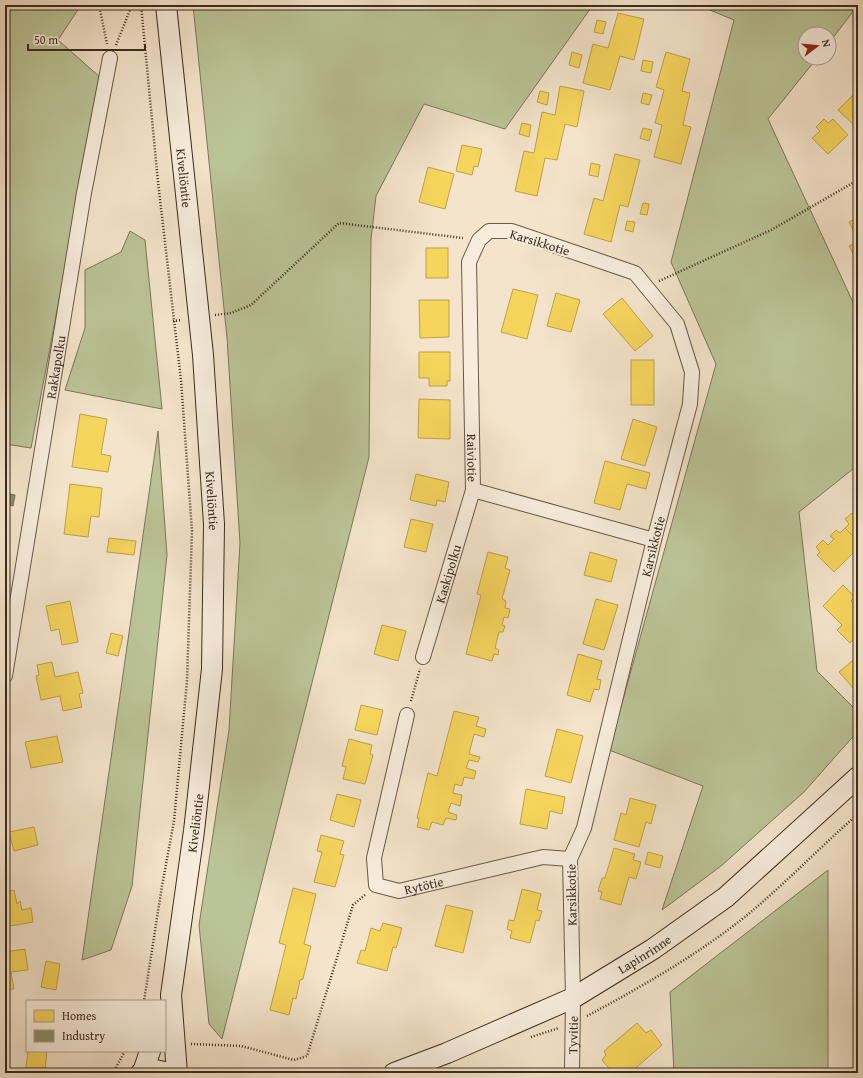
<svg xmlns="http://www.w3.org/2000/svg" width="863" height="1078" font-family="'Gentium Book Plus',serif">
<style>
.green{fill:#bbc497;stroke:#7b785a}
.homes{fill:#f6d55c;stroke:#bea249}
.industry{fill:#8c8c6e;stroke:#746f55}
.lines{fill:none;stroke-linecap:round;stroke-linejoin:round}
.street-casing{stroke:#695948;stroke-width:16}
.secondary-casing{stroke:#3b2b1c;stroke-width:22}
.path{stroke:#3b2b1c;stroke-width:2.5;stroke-dasharray:1 2;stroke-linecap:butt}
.street{stroke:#f8eddd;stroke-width:14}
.secondary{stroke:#f8eddd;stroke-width:20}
.labels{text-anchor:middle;stroke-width:4;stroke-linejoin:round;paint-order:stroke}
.street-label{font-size:13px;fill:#3b2b1c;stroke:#f8eddd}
</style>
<rect width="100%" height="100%" fill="#f4e4cb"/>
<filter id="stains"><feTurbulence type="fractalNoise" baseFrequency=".005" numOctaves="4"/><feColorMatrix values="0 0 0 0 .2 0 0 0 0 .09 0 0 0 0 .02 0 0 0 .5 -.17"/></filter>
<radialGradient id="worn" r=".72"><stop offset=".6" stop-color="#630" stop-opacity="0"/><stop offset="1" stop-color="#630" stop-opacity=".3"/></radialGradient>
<g class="green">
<path d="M5,5H81L58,40L101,78L31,448L5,444Z"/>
<path d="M193,5H593L505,129L424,104L376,196L371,239L369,457L222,1039L209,1024L199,925L229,730L240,543L227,338Z"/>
<path d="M698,5H858L829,43V34H805V58H817L768,119L858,313V465L799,512L817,671L858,712V731L804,792L721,866L662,910L703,786L609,750L716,364L671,262L734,20Z"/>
<path d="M130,231L145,240L162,409L65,390L85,328V270L121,252Z"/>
<path d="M158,431L167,555L132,886L111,950L82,960Z"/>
<path d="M828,870V1073H674L670,992Z"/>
</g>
<g class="homes">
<path d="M618,13L644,19L634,60L620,56L610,90L583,83L593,44L608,48Z"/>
<path d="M597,20L606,22L603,34L594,32Z"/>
<path d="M572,52L582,55L579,68L569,65Z"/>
<path d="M666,52L690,59L682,91L690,93L683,125L691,127L681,164L654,157L662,125L655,123L664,90L656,87Z"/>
<path d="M643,60L653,62L651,73L641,71Z"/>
<path d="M560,86L584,91L577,127L565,124L557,160L545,158L537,196L515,191L524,151L534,153L542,112L555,115Z"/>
<path d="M858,90V124L856,127L838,110Z"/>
<path d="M540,91L549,93L547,105L537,102Z"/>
<path d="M643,93L652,95L649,105L641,103Z"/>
<path d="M824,119L828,123L833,119L848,135L828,154L812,138L820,131L816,127Z"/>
<path d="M522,123L531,125L529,137L519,134Z"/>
<path d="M643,128L652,130L649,141L640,138Z"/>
<path d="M462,145L482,149L478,167L474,166L472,175L456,171Z"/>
<path d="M615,154L640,160L628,207L620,205L611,242L584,234L594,198L603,201Z"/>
<path d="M591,163L600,165L598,177L589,175Z"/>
<path d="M428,167L454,174L445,209L419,202Z"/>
<path d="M643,203L649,204L647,215L640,214Z"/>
<path d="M858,217V240L849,222Z"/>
<path d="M627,221L635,222L633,232L625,230Z"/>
<path d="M858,242V263L849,246Z"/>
<rect x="426" y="248" width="22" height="30"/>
<path d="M513,289L538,295L527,339L501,332Z"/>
<path d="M556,293L580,300L571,332L547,326Z"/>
<path d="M622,298L653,336L635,351L603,314Z"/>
<path d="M419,300H449V337L420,338Z"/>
<path d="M419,352H450V381H447V386H429V378H419Z"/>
<rect x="631" y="360" width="23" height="45"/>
<path d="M419,399L450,400V439L418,438Z"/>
<path d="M80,414L107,419L101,454L111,456L108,472L72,467Z"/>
<path d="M633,419L657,427L645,466L621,459Z"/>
<path d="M605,461L650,473L646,489L627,484L620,510L594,503Z"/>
<path d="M416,474L449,482L445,502L437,500L436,506L410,500Z"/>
<path d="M70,484L102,488L99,517L91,516L88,537L64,534Z"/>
<path d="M852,513L855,517L858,515V541L845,528L849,524L845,519Z"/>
<path d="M411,519L433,524L426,552L404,547Z"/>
<path d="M845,528L858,541V548L834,572L817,555L820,552L816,547L823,540L828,545L834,539L830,536L836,530L840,533Z"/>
<path d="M109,538L136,541L134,555L107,552Z"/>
<path d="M488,552L508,557L505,568L510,570L502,599L506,601L505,608L510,609L508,618L504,617L502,625L505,626L503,632H499L495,648L499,650L498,655L494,654L492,661L466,654L481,595L477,594Z"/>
<path d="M590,552L617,560L611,582L584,575Z"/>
<path d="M843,585L855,597L851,601L858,607V634L850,643L837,630L842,625L823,606Z"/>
<path d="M596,599L618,605L604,650L583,644Z"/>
<path d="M70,601L78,642L62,645L59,629L51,631L46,606Z"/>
<path d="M382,625L406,631L398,661L374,654Z"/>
<path d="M111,633L123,636L118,656L106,653Z"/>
<path d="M578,654L602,661L597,679L601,680L599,690L594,689L590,702L567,695Z"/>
<path d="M858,656V686L854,689L839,672Z"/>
<path d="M52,662L55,677L78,672L83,693L79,694L82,707L63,711L60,696L41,700L36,676L39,675L37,665Z"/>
<path d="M361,705L383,710L377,735L355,730Z"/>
<path d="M454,711L479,717L476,726L486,729L484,737L474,734L469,754L480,757L478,762L469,760L466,768L476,771L474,779L464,777L462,786L455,784L453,793L462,795L460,806L451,803L448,812L457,815L456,820L446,818L443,825L432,822L429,830L417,827L419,819L417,818L428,773L437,776Z"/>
<path d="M557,729L583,736L571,783L545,776Z"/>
<path d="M57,736L63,762L31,768L25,742Z"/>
<path d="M349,739L372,745L370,754L373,755L365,784L343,779L346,767L342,766Z"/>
<path d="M526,789L565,797L562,814L550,811L547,829L520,824Z"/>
<path d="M337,794L361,800L354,827L330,820Z"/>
<path d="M630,798L656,805L651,824L646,822L639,847L614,840L621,813L626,815Z"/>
<path d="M34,827L38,845L14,851L9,832Z"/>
<path d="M321,835L344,841L340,854L344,855L335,887L314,882L322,852L317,851Z"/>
<path d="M614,848L635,854L633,860L641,862L636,879L629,877L621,905L600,899L602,892L598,891L602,878H605Z"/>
<path d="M648,852L663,856L660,868L645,864Z"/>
<path d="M293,888L316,894L304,944L311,946L303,979L300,980L296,999L293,998L289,1015L270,1010L286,945L279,943Z"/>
<path d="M522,889L541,894L537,910L542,911L539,921L536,920L530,943L510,938L512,931L507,929L509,920L514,921Z"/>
<path d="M14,890L17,904L20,901L22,910L31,908L33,922L5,927V892Z"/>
<path d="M446,905L473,911L463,953L435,946Z"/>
<path d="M383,923L402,928L396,948L393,947L387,971L357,963L361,950L365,951L371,928L380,931Z"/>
<path d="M25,949L28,970L11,972L14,989L5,990V952Z"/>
<path d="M46,961L60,964L56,990L41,987Z"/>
<path d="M5,1018L10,1047L5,1048Z"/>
<path d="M637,1023L646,1033L651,1030L662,1045L630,1073H613L602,1060L606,1055L604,1051Z"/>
<path d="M28,1051H47L45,1070L26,1068Z"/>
</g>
<path class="industry" d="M5,493L15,495L13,506L5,504Z"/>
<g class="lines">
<defs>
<g id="street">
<path id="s1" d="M423,657L473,490"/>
<path id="s2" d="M5,676L84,193L110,58"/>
<path id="s3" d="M407,715L374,858L376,885L399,891L543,857L570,859"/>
<path id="s4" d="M572,1073L573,998L570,859L584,828L654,540L690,404L692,372L677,324L635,273L512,231H489L479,240L469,262L473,490L654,540"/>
</g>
<g id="secondary">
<path id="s5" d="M166,5L203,355L214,524L212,669L194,831L171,995L177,1073"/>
<path d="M143,1072L150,1051"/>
<path d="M141,1073L155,1070L169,1073"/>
<path id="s6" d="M394,1073L447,1053L573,998L653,949L726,897L858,777"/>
</g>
</defs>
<use href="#street" class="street-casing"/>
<use href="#secondary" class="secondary-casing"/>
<g class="path">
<path d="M99,5L107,44"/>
<path d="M141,5L158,182L181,380L192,531L187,681L174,821L162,886L144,1001"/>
<path d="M116,45L132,5"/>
<path d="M659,281L771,230L858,180"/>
<path d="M215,315L231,313L251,305L339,223L463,238"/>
<path d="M173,321L182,320"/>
<path d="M411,701L420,669"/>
<path d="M587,1016C643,986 697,955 746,916C785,884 820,847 858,814"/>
<path d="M531,1037L559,1028"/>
<path d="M191,1044L241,1046L294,1060L307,1056L353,905L366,894"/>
<path d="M113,1073L125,1051"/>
</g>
<use href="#street" class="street"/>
<use href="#secondary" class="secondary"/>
</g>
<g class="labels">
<g class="street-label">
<text dy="5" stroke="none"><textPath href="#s5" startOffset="174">Kiveliöntie</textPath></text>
<text transform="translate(540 242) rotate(17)" y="5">Karsikkotie</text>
<text dy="5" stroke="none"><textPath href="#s2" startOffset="313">Rakkapolku</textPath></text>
<text dy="5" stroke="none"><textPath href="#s4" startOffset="1220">Raiviotie</textPath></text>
<text dy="5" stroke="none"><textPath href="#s5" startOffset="498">Kiveliöntie</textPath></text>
<text dy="5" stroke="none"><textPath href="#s4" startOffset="538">Karsikkotie</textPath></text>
<text dy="5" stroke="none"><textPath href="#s1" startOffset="87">Kaskipolku</textPath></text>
<text transform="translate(195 823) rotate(-83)" y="5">Kiveliöntie</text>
<text dy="5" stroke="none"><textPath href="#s3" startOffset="223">Rytötie</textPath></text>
<text transform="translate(571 895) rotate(-91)" y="5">Karsikkotie</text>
<text dy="5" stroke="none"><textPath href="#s6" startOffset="278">Lapinrinne</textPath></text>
<text dy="5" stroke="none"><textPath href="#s4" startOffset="38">Tyvitie</textPath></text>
</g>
</g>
<rect width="863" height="1078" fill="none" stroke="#f4e4cb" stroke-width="20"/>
<rect x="6" y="6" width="851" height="1066" fill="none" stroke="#3b2b1c" stroke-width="2"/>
<rect x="10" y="10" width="843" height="1058" fill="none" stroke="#3b2b1c"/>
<rect x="26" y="1000" width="140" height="52" fill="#f8eddd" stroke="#ac9f90"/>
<rect x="34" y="1010" width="20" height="12" fill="#f6d55c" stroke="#ac9f90"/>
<text x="62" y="1020" font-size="12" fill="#3b2b1c">Homes</text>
<rect x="34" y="1030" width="20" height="12" fill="#8c8c6e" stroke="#ac9f90"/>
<text x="62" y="1040" font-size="12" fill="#3b2b1c">Industry</text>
<g transform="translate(817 46) rotate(74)"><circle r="19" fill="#f8eddd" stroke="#ac9f90"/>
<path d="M0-3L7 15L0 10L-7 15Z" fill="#8f2418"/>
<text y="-6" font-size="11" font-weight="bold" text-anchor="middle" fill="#3b2b1c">N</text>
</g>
<path d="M28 44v6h117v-6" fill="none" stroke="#3b2b1c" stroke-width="2"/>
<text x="34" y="44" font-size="12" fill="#3b2b1c" stroke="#f8eddd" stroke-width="3" paint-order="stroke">50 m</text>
<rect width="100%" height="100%" filter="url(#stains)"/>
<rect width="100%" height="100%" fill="url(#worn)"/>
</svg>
